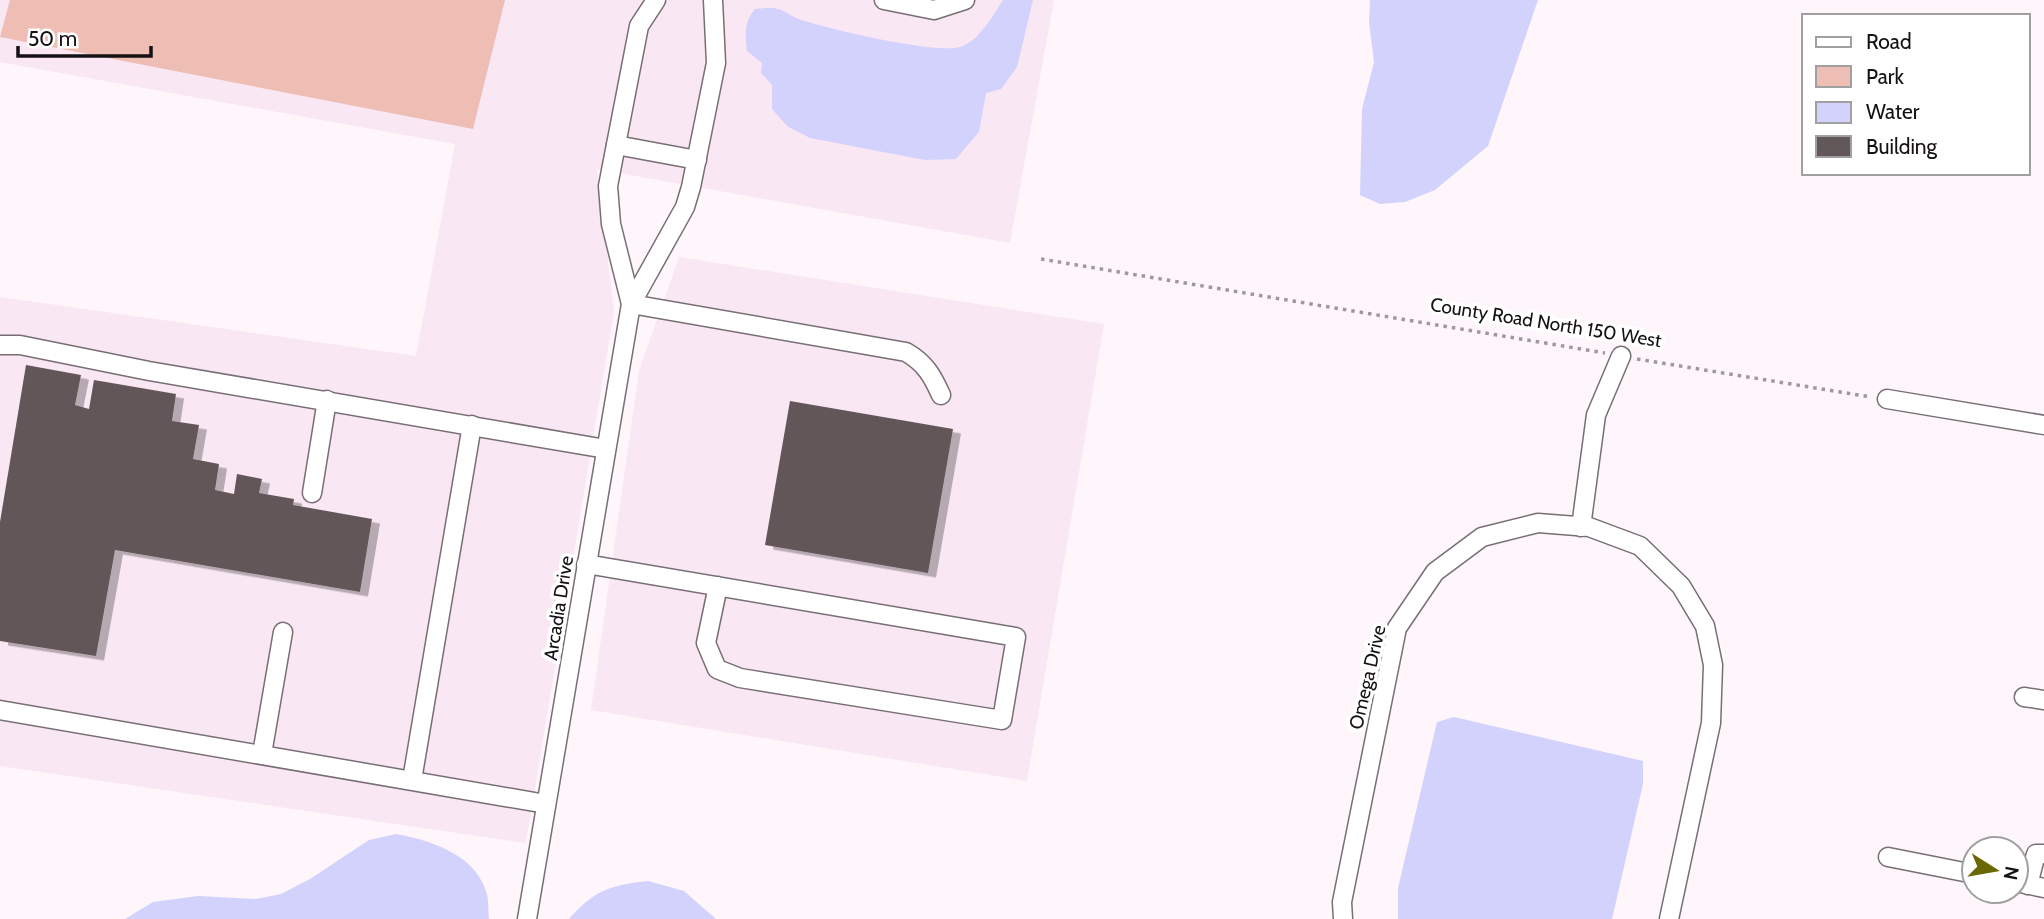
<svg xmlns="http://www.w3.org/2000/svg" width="2044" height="919" font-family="Cabin,sans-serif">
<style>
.built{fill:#f9e7f3}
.green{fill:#eebdb4}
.water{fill:#d2d2fd}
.building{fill:#625759;filter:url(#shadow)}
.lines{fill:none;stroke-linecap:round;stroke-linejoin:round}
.minor-casing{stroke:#786e75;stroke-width:21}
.path{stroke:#9e989c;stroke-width:3.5;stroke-dasharray:3.5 5;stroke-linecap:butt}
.minor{stroke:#fff;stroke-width:18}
.labels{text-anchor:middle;stroke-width:7;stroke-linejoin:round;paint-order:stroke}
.street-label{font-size:19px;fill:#151114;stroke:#fff}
</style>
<defs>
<filter id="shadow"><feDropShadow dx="8" dy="4.5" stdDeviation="0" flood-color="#0004"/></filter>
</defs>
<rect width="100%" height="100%" fill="#fef6fb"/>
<g class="built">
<path d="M0,0H1054L1010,243L597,169L614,311L526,843L0,766V297L416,356L455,144L0,62Z"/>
<path d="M679,257L1104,324L1027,781L591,710L639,371Z"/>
</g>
<path class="green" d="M10,0H505L473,129L0,37Z"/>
<g class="water">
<path d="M1003,0H1033L1017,67L1001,89L986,93L979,132L956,159L925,160L810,138L787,126L772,109V85L761,73L762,63L747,51C745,34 744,22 755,9C788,5 779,13 805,21C833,30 935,54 960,47C979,41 993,16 1003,0Z"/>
<path d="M1370,0H1538L1488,146L1435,190L1405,202L1380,204L1360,195L1362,109L1374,62L1369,22Z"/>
<path d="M1454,717L1643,761V784L1612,919H1398V888L1437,722Z"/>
<path d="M396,834C430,840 474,854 486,891C489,899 488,910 489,919H125L153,902L198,896L256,899L281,894L310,879L369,840Z"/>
<path d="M648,881L684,891L716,919H569C594,890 611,885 648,881Z"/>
</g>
<g class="building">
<path d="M26,365L81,375L75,405L89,409L94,380L176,394L172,421L199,425L193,459L219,464L215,490L234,494L237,474L262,479L259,493L294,499L293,505L372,519L360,592L115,550L96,656L0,641V522Z"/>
<path d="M790,401L953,429L928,573L765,545Z"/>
</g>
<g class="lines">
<defs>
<g id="minor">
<path d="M656,0L639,26L608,186L611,224L631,304L685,207L691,187L716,63L713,0"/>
<path d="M884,0L934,10L965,0"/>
<path d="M616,145L697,160"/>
<path d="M0,345H20L149,371L606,449"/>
<path d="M1887,399L2044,425"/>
<path d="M312,493L327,400"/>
<path d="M1581,527L1596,415L1621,356"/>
<path d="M586,564L1016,637L1002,720L740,678L717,669L706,643L718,586"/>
<path d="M2024,697L2044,700"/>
<path d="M0,710L546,804"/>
<path d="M262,754L283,632"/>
<path d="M412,780L472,425"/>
<path d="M1888,857L1974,874"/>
<path d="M2016,882L2044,888"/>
<path d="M2028,885L2036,854H2044"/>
<path d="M527,919L631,304L906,352C925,363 932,375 941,395"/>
<path d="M1343,919L1342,902L1397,628L1435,572L1482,537L1538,523L1589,527L1640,546L1681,586L1705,626L1713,665L1711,723L1669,919"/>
</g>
</defs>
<use href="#minor" class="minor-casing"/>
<g class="path">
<path d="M1041,259L1605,353"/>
<path d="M1637,359L1871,397"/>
</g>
<use href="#minor" class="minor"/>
</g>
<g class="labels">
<g class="street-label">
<text transform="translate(1546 322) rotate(9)" y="7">County Road North 150 West</text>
<text transform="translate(558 608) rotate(-81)" y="7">Arcadia Drive</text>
<text transform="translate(1367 677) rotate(-77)" y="7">Omega Drive</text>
</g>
</g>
<rect x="1802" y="14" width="228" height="161" fill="#ffffff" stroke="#a1a0a1" stroke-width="2"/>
<rect x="1816" y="37" width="35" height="10" fill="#ffffff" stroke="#a1a0a1" stroke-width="2"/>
<text x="1866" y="49" font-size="21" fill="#151114">Road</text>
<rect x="1816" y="66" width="35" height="21" fill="#eebdb4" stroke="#a1a0a1" stroke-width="2"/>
<text x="1866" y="84" font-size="21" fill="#151114">Park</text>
<rect x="1816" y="102" width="35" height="21" fill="#d2d2fd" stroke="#a1a0a1" stroke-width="2"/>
<text x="1866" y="119" font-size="21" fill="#151114">Water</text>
<rect x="1816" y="136" width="35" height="21" fill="#625759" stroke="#a1a0a1" stroke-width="2"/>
<text x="1866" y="154" font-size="21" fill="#151114">Building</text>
<g transform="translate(1995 870) rotate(101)"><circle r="33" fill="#ffffff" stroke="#a1a0a1" stroke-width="2"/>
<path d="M0-5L12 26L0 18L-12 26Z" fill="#6a6803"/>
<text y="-10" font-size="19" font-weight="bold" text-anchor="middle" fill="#151114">N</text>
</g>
<path d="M18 46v10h133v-10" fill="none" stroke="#151114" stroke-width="3.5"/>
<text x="28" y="46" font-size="21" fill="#151114" stroke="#ffffff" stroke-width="5" paint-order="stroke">50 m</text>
</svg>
